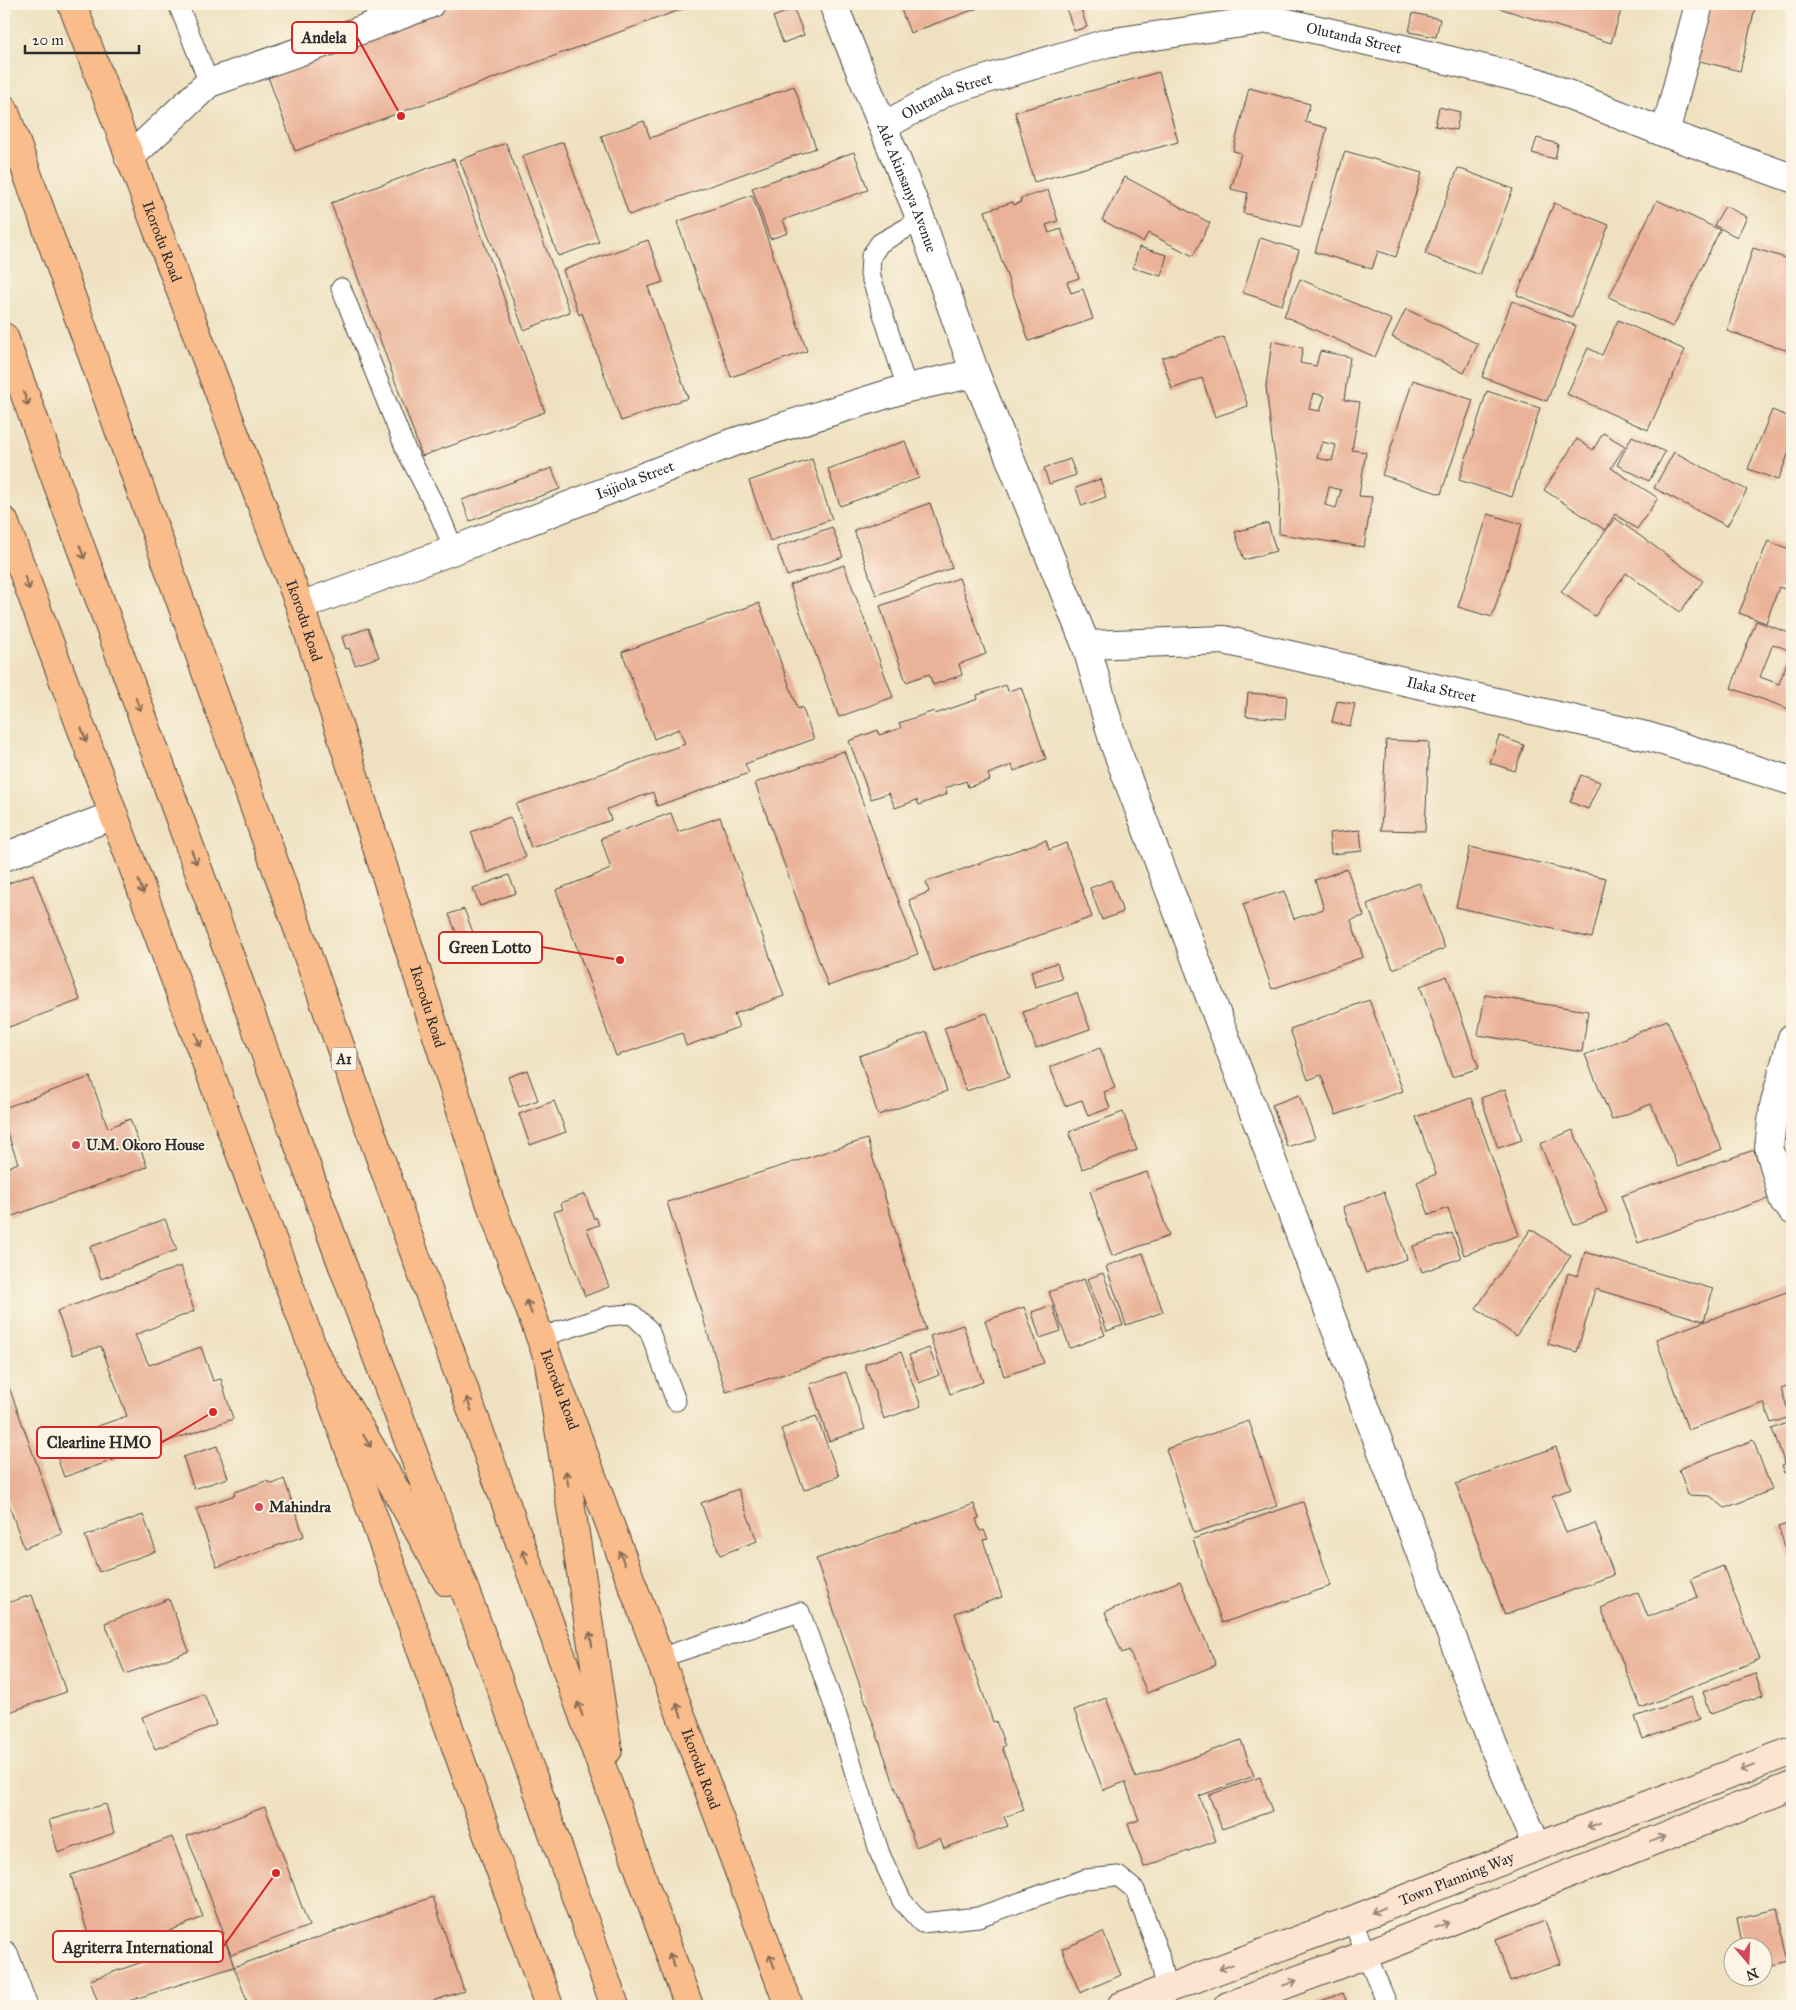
<svg xmlns="http://www.w3.org/2000/svg" width="1796" height="2010" font-family="'IM FELL Great Primer',serif">
<style>
.building{fill:#eab298;fill-rule:evenodd}
.lines{fill:none;stroke-linecap:round;stroke-linejoin:round}
.service-casing{stroke:#484641;stroke-width:21}
.minor-casing{stroke:#484641;stroke-width:30}
.secondary-casing{stroke:#484641;stroke-width:30}
.primary-casing{stroke:#484641;stroke-width:30}
.motorway-casing{stroke:#484641;stroke-width:30}
.path{stroke:#484641;stroke-width:3;stroke-dasharray:1 4;stroke-linecap:butt}
.service{stroke:#fff;stroke-width:19}
.minor{stroke:#fff;stroke-width:28}
.secondary{stroke:#fde4d0;stroke-width:28}
.primary{stroke:#f9bc8a;stroke-width:28}
.motorway{stroke:#f9bc8a;stroke-width:28}
.oneway{stroke:#886c56}
.oneway2{stroke:#94887e}
.poi-dot{fill:#d1495b;stroke:#fcf5e5;stroke-width:2}
.labels{text-anchor:middle;stroke-width:4;stroke-linejoin:round;paint-order:stroke}
.shield{fill:#fcf5e5;stroke:#6a6863;stroke-width:1}
.shield-label{font-size:14px;font-weight:bold;fill:#2b2b2b}
.street-label{font-size:15px;fill:#2b2b2b;stroke:#fcf5e5}
.poi-label{font-size:15px;font-weight:bold;fill:#2b2b2b;stroke:#fcf5e5;text-anchor:start}
.leader{fill:none;stroke:#d62828;stroke-width:2}
.callout-dot{fill:#d62828;stroke:#fcf5e5;stroke-width:2}
.callout{fill:#fcf5e5;stroke:#d62828;stroke-width:2}
.callout-label{font-size:16px;text-anchor:middle;font-weight:bold;fill:#2b2b2b}
</style>
<rect width="100%" height="100%" fill="#fcf5e5"/>
<filter id="ink" filterUnits="userSpaceOnUse"><feTurbulence type="fractalNoise" baseFrequency=".02" numOctaves="2"/><feDisplacementMap in="SourceGraphic" scale="10" xChannelSelector="R" yChannelSelector="G"/><feConvolveMatrix kernelMatrix="1 2 1 2 8 2 1 2 1" color-interpolation-filters="sRGB"/></filter>
<filter id="wash" filterUnits="userSpaceOnUse"><feTurbulence type="fractalNoise" baseFrequency=".0096" numOctaves="4" result="noise"/><feDisplacementMap in="SourceGraphic" scale="20" xChannelSelector="R" yChannelSelector="G"/><feGaussianBlur stdDeviation="1.12" result="paint"/><feColorMatrix in="noise" values="0 0 0 0 0 0 0 0 0 0 0 0 0 0 0 0 0 1.4 0 .05"/><feComposite in="paint" operator="in"/></filter>
<g filter="url(#wash)">
<rect width="100%" height="100%" fill="#efe1c0"/>
<g id="blocks">
<g class="building">
<path d="M458,4H696L295,151L267,74Z"/>
<path d="M899,4H989L910,33Z"/>
<path d="M1079,4L1087,27L1074,31L1066,8Z"/>
<path d="M1486,4H1623L1611,43Z"/>
<path d="M1711,4H1756L1740,71L1696,60Z"/>
<path d="M794,9L804,35L783,43L773,17Z"/>
<path d="M1413,13L1440,19L1436,37L1409,32Z"/>
<path d="M1159,72L1178,142L1034,182L1015,112Z"/>
<path d="M794,86L816,148L629,215L601,136L644,121L650,138Z"/>
<path d="M1249,88L1310,104L1305,122L1327,128L1301,227L1243,213L1248,193L1231,189L1241,153L1233,151Z"/>
<path d="M1439,107L1460,112L1456,130L1435,126Z"/>
<path d="M1537,138L1558,144L1555,159L1532,153Z"/>
<path d="M563,142L599,242L558,256L522,156Z"/>
<path d="M506,143L570,312L524,330L460,160Z"/>
<path d="M1345,151L1422,173L1396,257L1378,251L1372,269L1315,252Z"/>
<path d="M854,152L868,190L783,220L788,233L770,239L752,188Z"/>
<path d="M454,159L545,412L422,456L331,203Z"/>
<path d="M1458,168L1513,189L1480,275L1425,254Z"/>
<path d="M1125,177L1210,223L1193,256L1148,233L1143,242L1102,220Z"/>
<path d="M1048,190L1058,221L1046,225L1049,233L1061,229L1079,278L1067,282L1071,293L1083,289L1093,319L1029,341L985,211L1013,202L1014,205L1021,202L1020,199Z"/>
<path d="M752,195L807,351L731,377L677,222Z"/>
<path d="M1657,200L1720,230L1673,327L1609,297Z"/>
<path d="M1554,203L1609,225L1572,317L1517,295Z"/>
<path d="M1725,206L1747,217L1737,237L1714,225Z"/>
<path d="M1260,238L1299,250L1282,305L1243,293Z"/>
<path d="M648,240L663,282L648,287L688,398L621,421L582,313L579,315L563,270Z"/>
<path d="M1139,247L1167,255L1161,276L1133,268Z"/>
<path d="M1753,248L1792,260V352L1727,331Z"/>
<path d="M1300,279L1392,320L1375,357L1284,316Z"/>
<path d="M1512,301L1576,326L1547,401L1482,377Z"/>
<path d="M1406,309L1478,344L1464,373L1392,337Z"/>
<path d="M1618,320L1685,350L1648,430L1567,394L1588,348L1602,355Z"/>
<path d="M1224,337L1248,406L1215,417L1202,378L1172,389L1162,358Z"/>
<path d="M1272,341L1303,348L1300,363L1316,366L1320,351L1350,357L1344,400L1360,402L1352,450L1366,452L1359,496L1372,497L1364,547L1279,534L1280,486L1272,439L1266,386ZM1313,393L1325,396L1320,411L1309,409ZM1322,442L1336,445L1332,461L1317,458ZM1329,487L1341,490L1336,508L1325,505Z"/>
<path d="M1413,380L1473,400L1441,494L1382,475Z"/>
<path d="M1487,391L1540,408L1512,497L1459,480Z"/>
<path d="M1772,410L1792,418V445L1778,480L1748,469Z"/>
<path d="M1603,433L1625,446L1611,468L1658,498L1637,529L1615,514L1605,530L1544,490L1577,439L1593,450Z"/>
<path d="M1632,436L1665,452L1649,481L1617,465Z"/>
<path d="M905,441L919,478L840,506L828,469Z"/>
<path d="M1674,452L1747,490L1727,526L1654,488Z"/>
<path d="M812,459L832,519L770,541L749,481Z"/>
<path d="M1070,459L1076,475L1049,484L1044,468Z"/>
<path d="M552,468L560,489L470,521L462,500Z"/>
<path d="M1100,479L1106,497L1082,506L1076,488Z"/>
<path d="M930,503L952,568L876,595L854,530Z"/>
<path d="M1488,514L1522,524L1492,617L1458,607Z"/>
<path d="M1615,518L1703,581L1680,612L1626,573L1595,616L1561,592Z"/>
<path d="M1268,523L1276,551L1244,560L1235,532Z"/>
<path d="M832,527L843,557L787,576L777,547Z"/>
<path d="M1768,541L1792,550V592L1779,587L1766,623L1739,613Z"/>
<path d="M844,565L893,697L839,717L790,585Z"/>
<path d="M959,578L986,654L959,664L962,675L933,685L929,674L906,682L880,606Z"/>
<path d="M759,603L798,709L802,707L814,739L745,764L749,773L657,806L653,792L607,809L611,820L531,848L516,804L685,744L679,729L654,739L622,652Z"/>
<path d="M1756,621L1792,634V710L1731,688ZM1773,644L1791,651L1779,684L1760,677Z"/>
<path d="M368,628L379,657L355,665L349,648L346,649L342,637Z"/>
<path d="M1006,685L1008,691L1021,687L1046,759L1014,771L1012,765L988,774L990,780L968,787L966,781L945,788L947,794L919,805L917,800L895,808L889,793L871,799L849,741L878,730L879,735L901,728L899,723L934,711L935,714L978,699L977,695Z"/>
<path d="M1248,693L1287,696L1285,719L1246,716Z"/>
<path d="M1337,701L1355,704L1350,726L1332,722Z"/>
<path d="M1499,736L1524,745L1515,771L1490,763Z"/>
<path d="M1386,740L1429,742L1425,831L1381,830Z"/>
<path d="M844,751L918,954L828,986L755,783Z"/>
<path d="M1581,775L1600,782L1588,809L1570,802Z"/>
<path d="M671,813L678,832L720,817L784,996L734,1014L739,1027L686,1046L682,1033L616,1056L556,890L611,869L601,838Z"/>
<path d="M510,817L526,857L487,873L471,832Z"/>
<path d="M1360,830L1362,851L1331,854L1329,833Z"/>
<path d="M1046,840L1049,850L1066,843L1092,917L934,972L909,900L929,892L926,882Z"/>
<path d="M1470,847L1606,878L1592,938L1456,907Z"/>
<path d="M1347,869L1364,916L1351,920L1363,957L1272,989L1243,904L1284,891L1294,919L1324,909L1315,880Z"/>
<path d="M33,874L80,1000L4,1029V904L7,903L4,896V885Z"/>
<path d="M509,875L516,893L480,906L473,888Z"/>
<path d="M1111,880L1123,912L1102,920L1090,888Z"/>
<path d="M1419,883L1445,948L1393,969L1367,904Z"/>
<path d="M464,909L474,935L459,940L449,914Z"/>
<path d="M1057,963L1062,979L1035,987L1031,971Z"/>
<path d="M1447,976L1479,1068L1452,1077L1420,986Z"/>
<path d="M1077,993L1090,1029L1036,1048L1023,1012Z"/>
<path d="M1485,995L1588,1011L1582,1052L1478,1035Z"/>
<path d="M1369,1000L1403,1091L1336,1115L1321,1075L1308,1080L1290,1029Z"/>
<path d="M987,1013L1009,1077L966,1091L944,1028Z"/>
<path d="M1667,1020L1722,1149L1678,1167L1651,1104L1612,1120L1585,1055Z"/>
<path d="M927,1032L947,1091L878,1115L859,1056Z"/>
<path d="M1100,1048L1115,1088L1104,1092L1110,1108L1088,1116L1082,1100L1065,1106L1050,1067Z"/>
<path d="M527,1070L538,1100L519,1107L508,1077Z"/>
<path d="M90,1077L108,1128L130,1119L147,1167L10,1217L4,1199V1169L18,1163L4,1123V1108Z"/>
<path d="M1505,1089L1522,1140L1498,1148L1481,1098Z"/>
<path d="M1299,1095L1315,1138L1287,1147L1272,1105Z"/>
<path d="M1471,1098L1519,1235L1464,1255L1448,1208L1429,1215L1417,1182L1436,1174L1416,1117Z"/>
<path d="M554,1101L566,1132L530,1145L519,1114Z"/>
<path d="M1123,1112L1137,1150L1082,1169L1069,1132Z"/>
<path d="M1573,1130L1607,1212L1574,1225L1540,1144Z"/>
<path d="M867,1139L926,1330L726,1392L667,1202Z"/>
<path d="M1754,1150L1770,1198L1638,1243L1621,1196Z"/>
<path d="M1147,1172L1169,1236L1112,1256L1090,1191Z"/>
<path d="M1384,1192L1407,1259L1366,1273L1343,1207Z"/>
<path d="M585,1194L594,1219L596,1217L599,1225L587,1229L609,1287L585,1296L554,1212L563,1209L561,1203Z"/>
<path d="M165,1219L177,1250L101,1279L90,1247Z"/>
<path d="M1531,1229L1571,1256L1516,1336L1476,1308Z"/>
<path d="M1452,1233L1461,1258L1422,1272L1413,1246Z"/>
<path d="M1585,1252L1713,1289L1704,1321L1595,1289L1577,1352L1548,1344L1568,1273L1578,1276Z"/>
<path d="M1143,1253L1163,1312L1126,1325L1106,1266Z"/>
<path d="M181,1266L194,1311L135,1335L149,1365L201,1347L213,1381L221,1379L233,1419L64,1477L52,1442L127,1416L101,1346L73,1355L57,1311Z"/>
<path d="M1103,1273L1123,1325L1107,1331L1087,1279Z"/>
<path d="M1084,1279L1105,1335L1070,1348L1049,1292Z"/>
<path d="M1792,1290V1365H1790L1792,1372V1384L1781,1388L1790,1417L1771,1423L1764,1403L1688,1430L1656,1339Z"/>
<path d="M1052,1305L1061,1331L1040,1338L1032,1312Z"/>
<path d="M1024,1307L1044,1363L1004,1376L985,1321Z"/>
<path d="M963,1325L983,1382L950,1394L930,1336Z"/>
<path d="M929,1348L939,1375L919,1383L909,1355Z"/>
<path d="M901,1352L921,1406L884,1419L865,1364Z"/>
<path d="M846,1372L865,1429L829,1441L810,1384Z"/>
<path d="M9,1387L62,1534L24,1548L4,1491V1389Z"/>
<path d="M816,1416L839,1476L804,1490L781,1429Z"/>
<path d="M1249,1421L1277,1506L1194,1533L1166,1449Z"/>
<path d="M1792,1421V1470L1785,1473L1782,1465L1785,1464L1772,1429Z"/>
<path d="M1753,1440L1772,1490L1725,1508L1710,1496L1688,1495L1679,1469Z"/>
<path d="M217,1446L228,1478L194,1489L183,1457Z"/>
<path d="M1556,1447L1571,1489L1552,1496L1566,1533L1595,1523L1614,1575L1505,1615L1456,1484Z"/>
<path d="M284,1479L304,1536L217,1567L196,1509L235,1495L234,1492L266,1481L273,1484Z"/>
<path d="M738,1489L757,1541L720,1555L701,1503Z"/>
<path d="M1303,1502L1331,1586L1222,1623L1193,1539Z"/>
<path d="M974,1504L979,1518L976,1519L980,1531L984,1530L988,1539L983,1540L1002,1597L955,1613L993,1722L996,1721L1005,1746L1002,1747L1024,1810L1004,1817L1008,1826L944,1848L940,1838L916,1847L816,1559Z"/>
<path d="M143,1515L156,1551L99,1572L85,1536Z"/>
<path d="M1792,1522V1565L1778,1527Z"/>
<path d="M1723,1566L1760,1659L1641,1708L1601,1608L1638,1592L1648,1617L1698,1597L1691,1579Z"/>
<path d="M1180,1581L1216,1665L1147,1693L1129,1650L1122,1653L1105,1612Z"/>
<path d="M32,1595L66,1692L4,1714V1604Z"/>
<path d="M169,1599L189,1651L125,1674L105,1623Z"/>
<path d="M1755,1673L1763,1695L1711,1714L1703,1692Z"/>
<path d="M204,1694L216,1725L155,1749L142,1717Z"/>
<path d="M1691,1697L1700,1719L1643,1739L1635,1717Z"/>
<path d="M1106,1698L1136,1778L1241,1740L1254,1776L1199,1796L1216,1841L1144,1867L1128,1824L1139,1820L1125,1782L1103,1790L1074,1710Z"/>
<path d="M1260,1777L1272,1811L1222,1829L1209,1795Z"/>
<path d="M106,1804L114,1833L58,1853L49,1820Z"/>
<path d="M265,1807L309,1926L231,1955L225,1940L234,1967L113,2006H99L90,1980L224,1934L187,1836Z"/>
<path d="M172,1837L203,1917L96,1962L71,1875Z"/>
<path d="M433,1897L464,1991L416,2006H249L234,1967Z"/>
<path d="M1777,1909L1789,1962L1764,1968V1948H1743L1737,1918Z"/>
<path d="M1545,1921L1560,1964L1510,1982L1496,1939Z"/>
<path d="M1103,1932L1121,1975L1080,1993L1062,1949Z"/>
<path d="M1343,1993L1348,2006H1295L1306,2002L1307,2006Z"/>
</g>
</g>
</g>
<g filter="url(#ink)">
<use href="#blocks" fill-opacity="0" stroke="#484641" stroke-width="1"/>
<g class="lines">
<defs>
<g id="service">
<path d="M178,4L209,83"/>
<path d="M341,288L406,450L440,516L454,550"/>
<path d="M907,388L870,274L871,256L880,243L921,220"/>
<path d="M541,1337L607,1316L632,1314L649,1330L676,1401"/>
<path d="M659,1658L800,1612L833,1703L880,1854L902,1901L922,1923L978,1917L1086,1879L1118,1876L1135,1890L1159,1954L1166,1989"/>
<path d="M1352,1920L1388,2006"/>
</g>
<g id="minor">
<path id="s1" d="M833,4L921,220L975,373L1086,645L1114,743L1493,1745L1537,1847"/>
<path id="s2" d="M884,126L947,91L1107,43L1269,19L1403,49L1537,82L1665,133L1792,178"/>
<path d="M1665,133L1699,4"/>
<path d="M129,158L209,83L353,33L430,4"/>
<path id="s3" d="M300,606L454,550L731,443L907,388L975,373"/>
<path id="s4" d="M1086,645L1224,640L1650,737L1792,781"/>
<path d="M4,857L114,815"/>
<path d="M1792,1038L1774,1106L1769,1147L1784,1202L1792,1210"/>
<path d="M4,1955L23,2006"/>
</g>
<g id="secondary">
<path id="s5" d="M1121,2006L1352,1920L1537,1847L1792,1751"/>
<path d="M1228,2006L1367,1954L1792,1786"/>
</g>
<g id="primary">
<path id="s6" d="M72,4L300,606L490,1202L789,2006"/>
<path d="M4,521L315,1354L549,2006"/>
</g>
<g id="motorway">
<path d="M4,109L405,1227L689,2006"/>
<path d="M4,337L338,1253L492,1663L615,2006"/>
<path d="M315,1354L384,1469L447,1582"/>
<path d="M549,1363L608,1750"/>
</g>
</defs>
<use href="#service" class="service-casing"/>
<use href="#minor" class="minor-casing"/>
<use href="#secondary" class="secondary-casing"/>
<use href="#primary" class="primary-casing"/>
<use href="#motorway" class="motorway-casing"/>
<path class="path" d="M1785,5L1786,4"/>
<use href="#service" class="service"/>
<use href="#minor" class="minor"/>
<use href="#secondary" class="secondary"/>
<use href="#primary" class="primary"/>
<use href="#motorway" class="motorway"/>
</g>
<defs><path id="oneway-shaft" d="M-6 0H5M1.5-3L5.5 0L1.5 3" fill="none" stroke-width="1.6" stroke-linecap="round" stroke-linejoin="round" transform="scale(1.25)"/></defs>
<g class="oneway">
<use href="#oneway-shaft" transform="translate(26 399) rotate(70)"/>
<use href="#oneway-shaft" transform="translate(82 552) rotate(70)"/>
<use href="#oneway-shaft" transform="translate(27 583) rotate(69)"/>
<use href="#oneway-shaft" transform="translate(138 704) rotate(70)"/>
<use href="#oneway-shaft" transform="translate(84 735) rotate(69)"/>
<use href="#oneway-shaft" transform="translate(194 857) rotate(70)"/>
<use href="#oneway-shaft" transform="translate(141 887) rotate(70)"/>
<use href="#oneway-shaft" transform="translate(198 1040) rotate(70)"/>
<use href="#oneway-shaft" transform="translate(529 1307) rotate(-111)"/>
<use href="#oneway-shaft" transform="translate(469 1404) rotate(-110)"/>
<use href="#oneway-shaft" transform="translate(367 1441) rotate(59)"/>
<use href="#oneway-shaft" transform="translate(567 1478) rotate(-99)"/>
<use href="#oneway-shaft" transform="translate(525 1557) rotate(-110)"/>
<use href="#oneway-shaft" transform="translate(622 1558) rotate(-110)"/>
<use href="#oneway-shaft" transform="translate(591 1639) rotate(-99)"/>
<use href="#oneway-shaft" transform="translate(580 1709) rotate(-110)"/>
<use href="#oneway-shaft" transform="translate(679 1710) rotate(-110)"/>
<use href="#oneway-shaft" transform="translate(672 1960) rotate(-110)"/>
<use href="#oneway-shaft" transform="translate(772 1961) rotate(-110)"/>
</g>
<g class="oneway2">
<use href="#oneway-shaft" transform="translate(1747 1768) rotate(159)"/>
<use href="#oneway-shaft" transform="translate(1594 1825) rotate(159)"/>
<use href="#oneway-shaft" transform="translate(1658 1839) rotate(-22)"/>
<use href="#oneway-shaft" transform="translate(1378 1910) rotate(158)"/>
<use href="#oneway-shaft" transform="translate(1442 1925) rotate(-22)"/>
<use href="#oneway-shaft" transform="translate(1226 1967) rotate(160)"/>
<use href="#oneway-shaft" transform="translate(1290 1983) rotate(-20)"/>
</g>
</g>
<g class="poi-dot">
<circle cx="76" cy="1145" r="5"/>
<circle cx="259" cy="1507" r="5"/>
</g>
<g class="labels">
<rect class="shield" x="331.5" y="1047.5" width="25" height="23" rx="4"/>
<g class="shield-label">
<text x="344" y="1064">A1</text>
</g>
<g class="street-label">
<text dy="5" stroke="none"><textPath href="#s2" startOffset="490">Olutanda Street</textPath></text>
<text dy="5" stroke="none"><textPath href="#s2" startOffset="70">Olutanda Street</textPath></text>
<text dy="5" stroke="none"><textPath href="#s1" startOffset="198">Ade Akinsanya Avenue</textPath></text>
<text dy="5" stroke="none"><textPath href="#s6" startOffset="254">Ikorodu Road</textPath></text>
<text dy="5" stroke="none"><textPath href="#s3" startOffset="358">Isijiola Street</textPath></text>
<text dy="5" stroke="none"><textPath href="#s6" startOffset="659">Ikorodu Road</textPath></text>
<text dy="5" stroke="none"><textPath href="#s4" startOffset="361">Ilaka Street</textPath></text>
<text dy="5" stroke="none"><textPath href="#s6" startOffset="1064">Ikorodu Road</textPath></text>
<text dy="5" stroke="none"><textPath href="#s6" startOffset="1469">Ikorodu Road</textPath></text>
<text dy="5" stroke="none"><textPath href="#s6" startOffset="1874">Ikorodu Road</textPath></text>
<text dy="5" stroke="none"><textPath href="#s5" startOffset="359">Town Planning Way</textPath></text>
</g>
<g class="poi-label">
<text x="86" y="1150">U.M. Okoro House</text>
<text x="269" y="1512">Mahindra</text>
</g>
</g>
<path class="leader" d="M401 116L357 37M620 960L542 947M213 1412L161 1443M276 1873L223 1947"/>
<g class="callout-dot">
<circle cx="401" cy="116" r="5"/>
<circle cx="620" cy="960" r="5"/>
<circle cx="213" cy="1412" r="5"/>
<circle cx="276" cy="1873" r="5"/>
</g>
<g class="callout">
<rect x="292" y="22" width="65" height="31" rx="5"/>
<rect x="439" y="932" width="103" height="31" rx="5"/>
<rect x="37" y="1427" width="124" height="31" rx="5"/>
<rect x="53" y="1931" width="170" height="31" rx="5"/>
</g>
<g class="callout-label">
<text x="324" y="43">Andela</text>
<text x="490" y="953">Green Lotto</text>
<text x="99" y="1448">Clearline HMO</text>
<text x="138" y="1953">Agriterra International</text>
</g>
<rect width="1796" height="2010" fill="none" stroke="#fcf5e5" stroke-width="20"/>
<g transform="translate(1748 1962) rotate(161)"><circle r="24" fill="#fcf5e5" stroke="#a8a49b"/>
<path d="M0-4L9 19L0 12L-9 19Z" fill="#d1495b"/>
<text y="-8" font-size="14" font-weight="bold" text-anchor="middle" fill="#2b2b2b">N</text>
</g>
<path d="M25 45v8h114v-8" fill="none" stroke="#2b2b2b" stroke-width="2.5"/>
<text x="32" y="45" font-size="15" fill="#2b2b2b" stroke="#fcf5e5" stroke-width="4" paint-order="stroke">20 m</text>
</svg>
